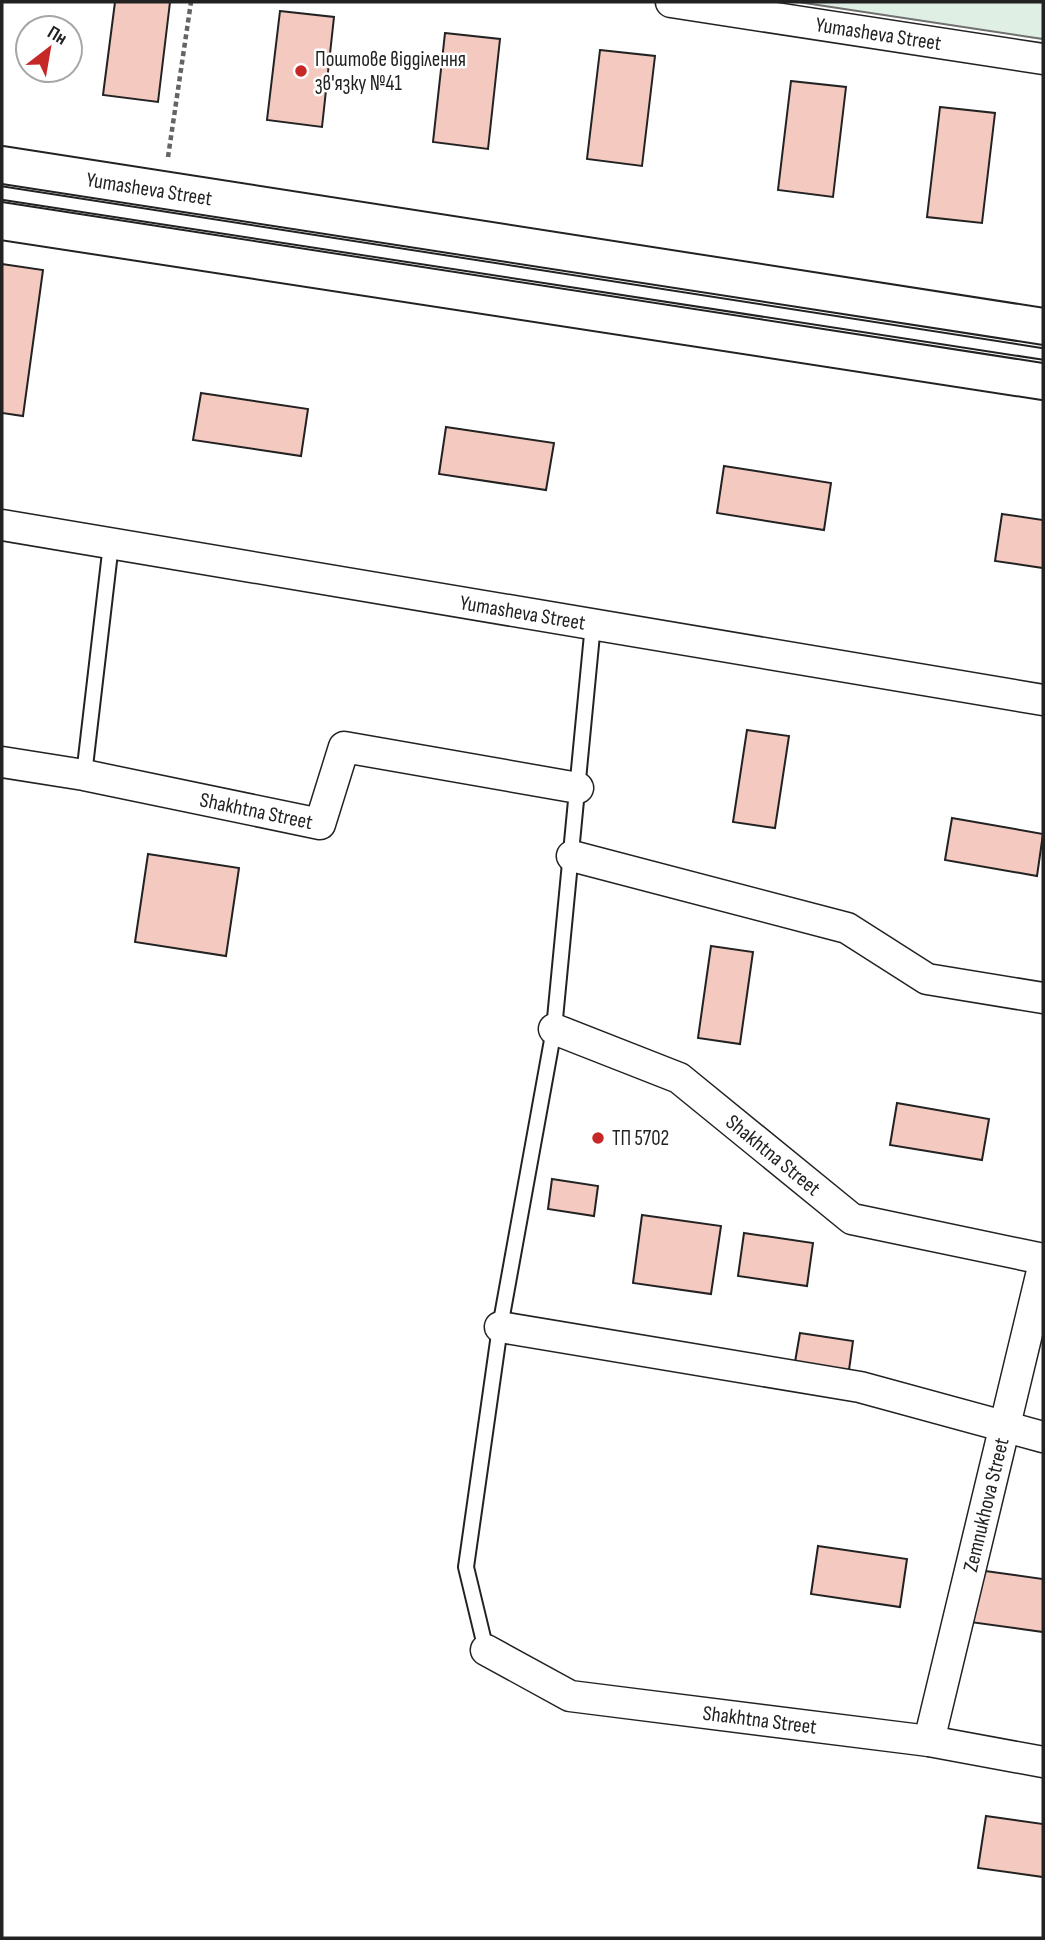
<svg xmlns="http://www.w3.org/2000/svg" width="1045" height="1940" font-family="'Sofia Sans Condensed',sans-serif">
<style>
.green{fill:#e0efe3;stroke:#6f6f6f;stroke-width:2}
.building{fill:#f3c9c0;stroke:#222;stroke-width:2}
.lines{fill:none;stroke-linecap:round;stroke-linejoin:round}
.service-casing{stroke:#222;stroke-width:18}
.minor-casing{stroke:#222;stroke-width:33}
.secondary-casing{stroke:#222;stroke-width:42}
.path{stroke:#646464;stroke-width:4.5;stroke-dasharray:5 3.5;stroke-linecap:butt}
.service{stroke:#fff;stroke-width:14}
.minor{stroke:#fff;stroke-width:30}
.secondary{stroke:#fff;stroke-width:38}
.tram{stroke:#222;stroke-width:2}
.poi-dot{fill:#c62828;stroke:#fff;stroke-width:2.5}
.labels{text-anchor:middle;stroke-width:5;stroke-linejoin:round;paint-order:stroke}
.street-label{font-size:21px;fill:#222;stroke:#fff}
.poi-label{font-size:21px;fill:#222;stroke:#fff;text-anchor:start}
</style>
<rect width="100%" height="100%" fill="#fff"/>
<path class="green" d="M798,2H1043V39Z"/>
<g class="building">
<path d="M115,2H170L158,102L103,95Z"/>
<path d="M280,11L334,17L322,127L267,120Z"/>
<path d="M445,33L500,39L488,149L433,142Z"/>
<path d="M600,50L655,56L642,166L587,159Z"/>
<path d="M791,81L846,87L833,197L778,190Z"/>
<path d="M940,107L995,113L982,223L927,217Z"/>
<path d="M2,264L43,270L23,416L2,413Z"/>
<path d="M201,393L308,409L301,456L193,440Z"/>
<path d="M446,427L554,443L546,490L439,474Z"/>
<path d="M724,466L831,483L824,530L717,513Z"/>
<path d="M1002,514L1043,520V568L995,561Z"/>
<path d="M747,730L789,736L775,828L733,822Z"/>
<path d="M952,818L1043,834L1037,876L945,860Z"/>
<path d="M148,854L239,868L226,956L135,942Z"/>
<path d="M711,946L753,952L740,1044L698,1038Z"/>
<path d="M897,1103L989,1119L982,1160L890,1145Z"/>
<path d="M552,1179L598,1186L594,1216L548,1209Z"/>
<path d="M642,1215L721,1226L711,1294L633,1283Z"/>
<path d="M744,1233L813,1243L807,1286L738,1276Z"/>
<path d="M800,1333L853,1341L849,1370L795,1362Z"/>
<path d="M818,1546L907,1559L900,1607L811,1594Z"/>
<path d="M978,1570L1043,1579V1632L970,1622Z"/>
<path d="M986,1816L1043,1824V1877L978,1868Z"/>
</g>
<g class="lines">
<defs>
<g id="service">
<path d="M84,775L111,544"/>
<path d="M486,1650L466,1567L500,1327L554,1029L593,624"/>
</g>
<g id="minor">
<path id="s1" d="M671,2L1043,59"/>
<path id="s2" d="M2,525L1043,700"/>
<path id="s3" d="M2,762L84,775L320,824L344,747L578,788"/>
<path d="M572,856L847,928L927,979L1043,998"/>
<path id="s4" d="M554,1029L679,1078L852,1219L1043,1259"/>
<path d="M500,1327L860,1387L1043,1437"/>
<path id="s5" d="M486,1650L570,1696L929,1741L1043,1762"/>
<path id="s6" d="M929,1741L1043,1267"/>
</g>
<g id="secondary">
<path id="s7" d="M2,166L1043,328"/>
<path d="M2,220L1043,380"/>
</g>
</defs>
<use href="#service" class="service-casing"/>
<use href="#minor" class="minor-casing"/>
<use href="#secondary" class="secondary-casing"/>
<path class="path" d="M168,157L191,2"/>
<use href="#service" class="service"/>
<use href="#minor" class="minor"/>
<use href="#secondary" class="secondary"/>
<g class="tram">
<path d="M2,184L1043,345"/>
<path d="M2,202L1043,363"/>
</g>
</g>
<g class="poi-dot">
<circle cx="301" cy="71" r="7"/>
<circle cx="598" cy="1138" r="7"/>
</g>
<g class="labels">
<g class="street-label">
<text dy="7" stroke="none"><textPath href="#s1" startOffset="210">Yumasheva Street</textPath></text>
<text dy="7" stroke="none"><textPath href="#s7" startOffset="149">Yumasheva Street</textPath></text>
<text dy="7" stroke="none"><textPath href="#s2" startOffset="528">Yumasheva Street</textPath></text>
<text dy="7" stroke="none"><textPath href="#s3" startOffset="259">Shakhtna Street</textPath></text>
<text dy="7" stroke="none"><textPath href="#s4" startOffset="256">Shakhtna Street</textPath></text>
<text dy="7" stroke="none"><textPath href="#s6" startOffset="243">Zemnukhova Street</textPath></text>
<text dy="7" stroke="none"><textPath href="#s5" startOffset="287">Shakhtna Street</textPath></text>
</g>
<g class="poi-label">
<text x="315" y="66">Поштове відділення<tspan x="315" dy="24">зв'язку №41</tspan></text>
<text x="612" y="1145">ТП 5702</text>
</g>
</g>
<rect width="1045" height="1940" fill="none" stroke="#222222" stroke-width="7"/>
<g transform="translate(49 49) rotate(31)"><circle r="33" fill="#ffffff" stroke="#a7a7a7" stroke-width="2"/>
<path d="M0-5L12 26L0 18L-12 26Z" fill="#c62828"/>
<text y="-10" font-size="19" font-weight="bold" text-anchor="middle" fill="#222222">Пн</text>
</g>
</svg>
